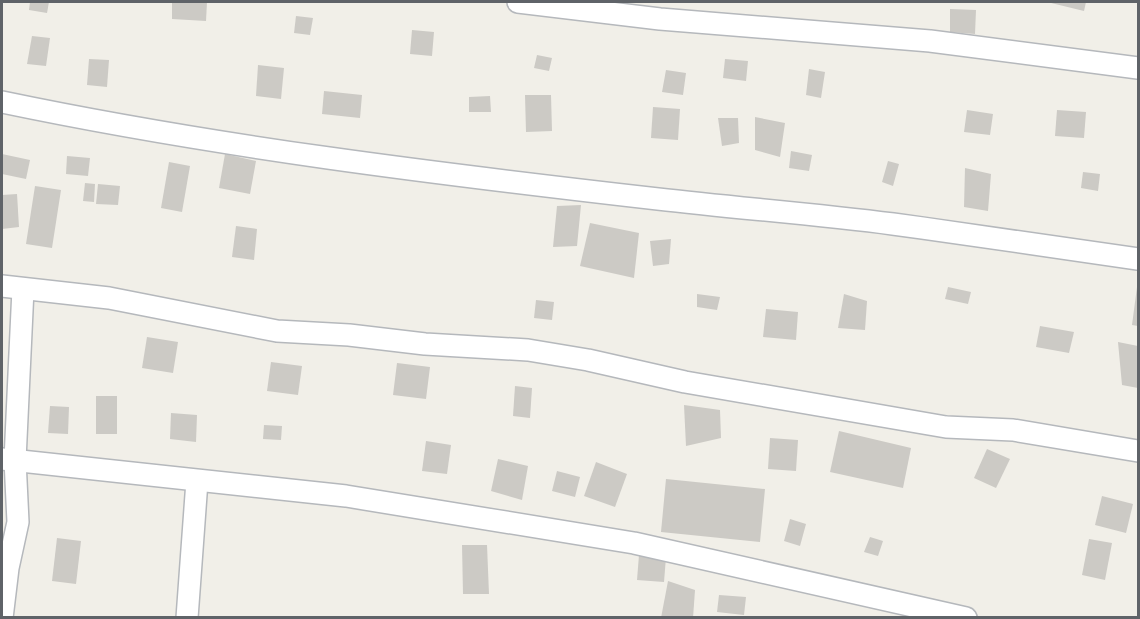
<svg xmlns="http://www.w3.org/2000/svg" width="1140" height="619" font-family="Manrope,sans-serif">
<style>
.building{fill:#cccac5}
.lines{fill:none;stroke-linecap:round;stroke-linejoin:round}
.minor-casing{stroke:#b5b8bc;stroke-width:24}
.minor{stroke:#fff;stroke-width:21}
</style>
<rect width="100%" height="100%" fill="#f1efe8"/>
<g class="building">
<path d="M30,2H49L47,13L29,10Z"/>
<path d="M172,2H207L206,21L172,19Z"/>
<path d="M1047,2H1086L1084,11Z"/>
<path d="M950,9L976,10L975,34L950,32Z"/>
<path d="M296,16L313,18L310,35L294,33Z"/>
<path d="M412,30L434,32L432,56L410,54Z"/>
<path d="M32,36L50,38L46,66L27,64Z"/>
<path d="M537,55L552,58L549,71L534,68Z"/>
<path d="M89,59L109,60L107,87L87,85Z"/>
<path d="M725,59L748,61L746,81L723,78Z"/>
<path d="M258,65L284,68L281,99L256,96Z"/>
<path d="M809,69L825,72L821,98L806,95Z"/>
<path d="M666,70L686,73L683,95L662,92Z"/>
<path d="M324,91L362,95L360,118L322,114Z"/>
<path d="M525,95H551L552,131L526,132Z"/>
<path d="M490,96L491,112H469V97Z"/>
<path d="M653,107L680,109L678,140L651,138Z"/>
<path d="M967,110L993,114L990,135L964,132Z"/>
<path d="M1057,110L1086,112L1084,138L1055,136Z"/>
<path d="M755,117L785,123L780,157L755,150Z"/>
<path d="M718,118H738L739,143L722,146Z"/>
<path d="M791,151L812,155L809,171L789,168Z"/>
<path d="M2,154L30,160L26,179L2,174Z"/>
<path d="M225,154L256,161L250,194L219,188Z"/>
<path d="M67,156L90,158L88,176L66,174Z"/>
<path d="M888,161L899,164L893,186L882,182Z"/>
<path d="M169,162L190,166L182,212L161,208Z"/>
<path d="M965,168L991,174L988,211L964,207Z"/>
<path d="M1083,172L1100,174L1098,191L1081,188Z"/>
<path d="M85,183L95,184L94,202L83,201Z"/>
<path d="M98,184L120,186L118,205L96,204Z"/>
<path d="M35,186L61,190L52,248L26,244Z"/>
<path d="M17,194L19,227L2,229V195Z"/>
<path d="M581,205L577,246L553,247L557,206Z"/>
<path d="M590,223L639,233L634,278L580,266Z"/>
<path d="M236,226L257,229L254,260L232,257Z"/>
<path d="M671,239L669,264L653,266L650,241Z"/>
<path d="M948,287L971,292L968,304L945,299Z"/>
<path d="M1137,287H1138V326L1132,325Z"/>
<path d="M697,294L720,297L717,310L697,307Z"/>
<path d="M844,294L867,301L865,330L838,328Z"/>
<path d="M536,300L554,302L552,320L534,318Z"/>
<path d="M766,309L798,312L796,340L763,337Z"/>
<path d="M1040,326L1074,332L1069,353L1036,347Z"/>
<path d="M147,337L178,342L173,373L142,368Z"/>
<path d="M1118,342L1138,346V388L1122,385Z"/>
<path d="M271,362L302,366L298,395L267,391Z"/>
<path d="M397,363L430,367L426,399L393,395Z"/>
<path d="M515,386L532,388L530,418L513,416Z"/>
<rect x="96" y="396" width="21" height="38"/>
<path d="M684,405L720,410L721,438L686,446Z"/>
<path d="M50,406L69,407L68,434L48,433Z"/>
<path d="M171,413L197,415L196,442L170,439Z"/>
<path d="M264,425L282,426L281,440L263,439Z"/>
<path d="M839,431L911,448L903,488L830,472Z"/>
<path d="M770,438L798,440L796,471L768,469Z"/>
<path d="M426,441L451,445L447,474L422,471Z"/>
<path d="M987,449L1010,459L996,488L974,478Z"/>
<path d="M498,459L528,466L522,500L491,491Z"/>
<path d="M596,462L627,474L615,507L584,496Z"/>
<path d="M557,471L580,477L575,497L552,491Z"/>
<path d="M666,479L765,489L760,542L661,532Z"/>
<path d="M1102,496L1133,504L1126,533L1095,525Z"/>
<path d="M790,519L806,524L800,546L784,541Z"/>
<path d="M870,537L883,541L878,556L864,552Z"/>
<path d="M57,538L81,541L76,584L52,581Z"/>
<path d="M1089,539L1112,543L1105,580L1082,575Z"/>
<path d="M462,545H487L489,594H463Z"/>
<path d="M639,555L666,557L664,582L637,580Z"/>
<path d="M668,581L695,590L693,618H661Z"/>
<path d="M719,595L746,597L744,615L717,612Z"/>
</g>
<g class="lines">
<defs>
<g id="minor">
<path d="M518,2L660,19L930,41L1138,68"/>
<path d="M2,102C217,147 439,174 658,199C736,208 815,214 893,224C975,235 1057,247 1138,259"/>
<path d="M2,286L109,298L277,331L349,335L425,344L528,350L588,360L685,382L946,427L1013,430L1138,451"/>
<path d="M2,459L346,496L634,543L966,618"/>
<path d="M2,618L8,568L18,522L15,460L23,289"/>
<path d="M187,618L197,481"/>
</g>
</defs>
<use href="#minor" class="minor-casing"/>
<use href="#minor" class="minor"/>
</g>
<rect width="1140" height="619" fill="none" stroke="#5f6368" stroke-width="6"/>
</svg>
